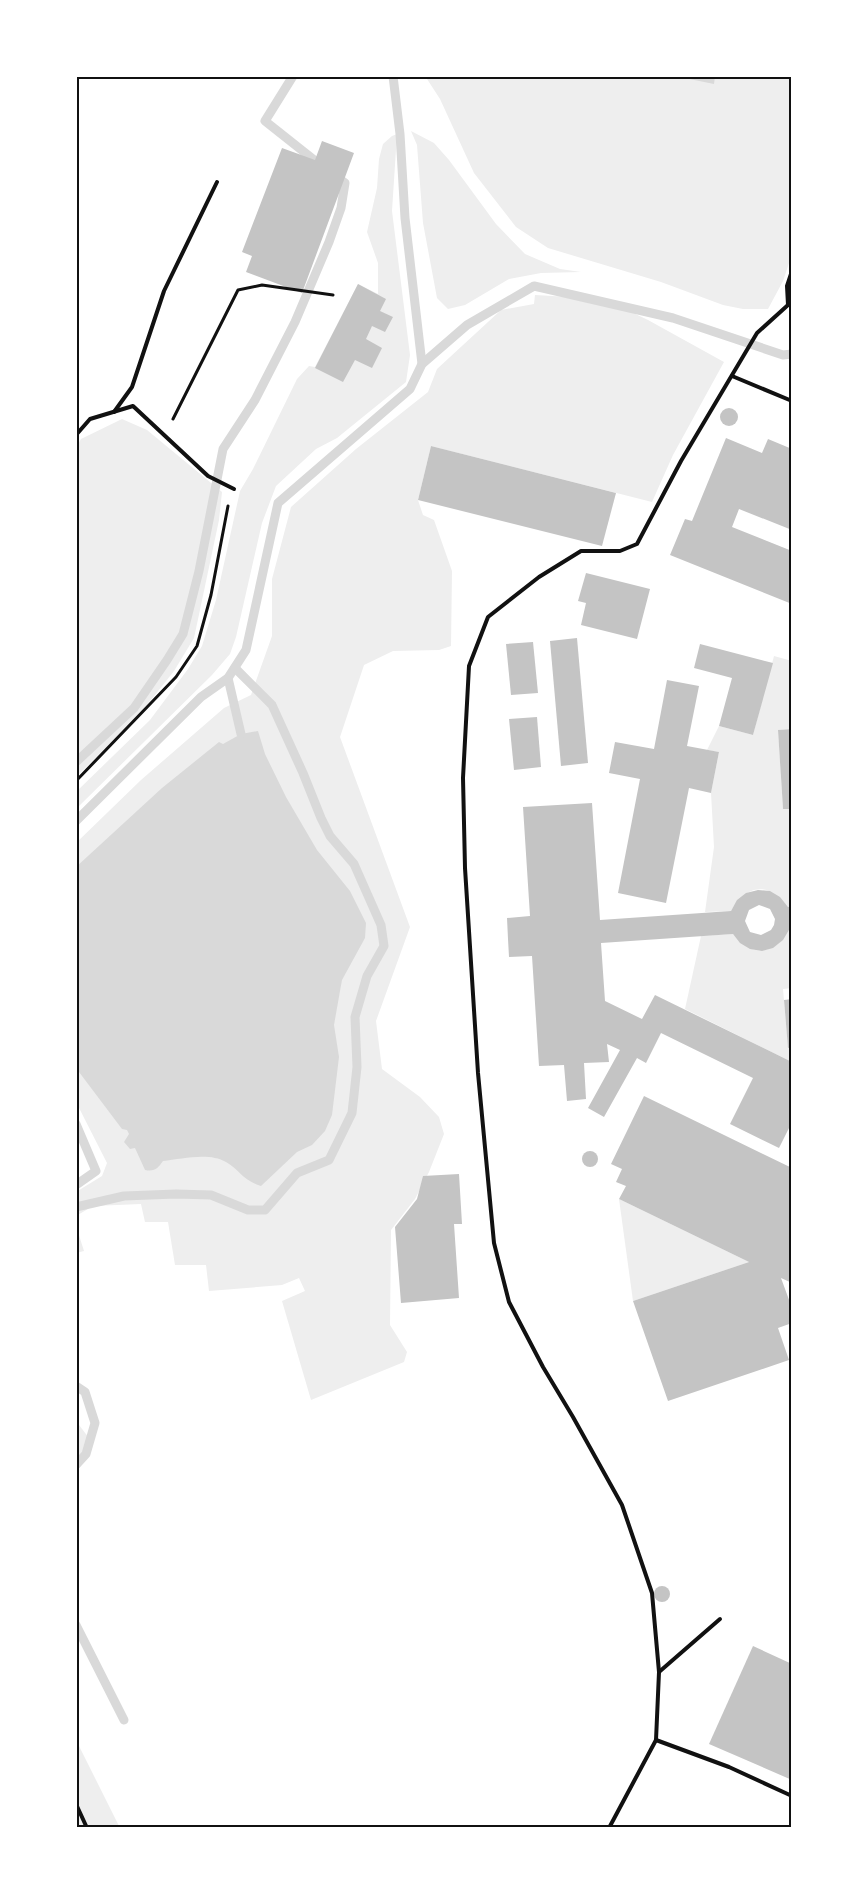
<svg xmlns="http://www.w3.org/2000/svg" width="868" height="1904" font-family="'Archivo Narrow',sans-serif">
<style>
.green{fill:#eee}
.water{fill:#d9d9d9}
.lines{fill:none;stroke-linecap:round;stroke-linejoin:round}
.stream{stroke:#d9d9d9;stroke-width:9}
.building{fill:#c4c4c4;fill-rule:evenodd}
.path{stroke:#111;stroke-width:3}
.service{stroke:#111;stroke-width:4}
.neatline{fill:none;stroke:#111;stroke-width:2}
</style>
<rect width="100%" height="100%" fill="#fff"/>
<g class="green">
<path d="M427,76H792V254L783,281L768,309H743L723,305L661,282L548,248L516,227L474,173L440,99L427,79Z"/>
<path d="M411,131L434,143L449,160L496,224L525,254L560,269L581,272L541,273L509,279L465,305L448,309L437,298L423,223L417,145Z"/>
<path d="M397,134L392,211L410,355L406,382L337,438L316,449L276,486L262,523L236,637L230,654L212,675L76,809V792L150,720L188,669L202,646L216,600L240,491L253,469L297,379L309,366L315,367L358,284L378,294V263L367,232L377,188L379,159L383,144L392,136Z"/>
<path d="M535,295L604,299L648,320L724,362L673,455L652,502L431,446L418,500L423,515L434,520L452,571L451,646L439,650L393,651L364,665L340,737L410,927L376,1021L382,1069L420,1097L439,1117L444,1134L429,1172L415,1199L391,1230L390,1325L407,1352L404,1362L311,1400L282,1301L305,1291L299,1278L282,1285L209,1291L206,1265H175L168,1222H145L141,1204L93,1206L76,1216V1192L102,1176L107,1163L76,1102V843L141,780L224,708L251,695L272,636V579L291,507L356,449L428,392L437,369L501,310L534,304Z"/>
<path d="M122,419L147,430L222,492L219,520L194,638L174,671L139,715L76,777V448L81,439Z"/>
<path d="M774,656L792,661V681L790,682L792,729L778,730L783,809H792V906L788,907C782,902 776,894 769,891C752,884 738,898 731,911L705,912L714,847L711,793L719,752L707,750L719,726L753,735Z"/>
<path d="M789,930H792V988L783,989L788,1047H792V1062L685,1009L701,936L733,934C751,957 774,956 789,930Z"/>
<path d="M619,1199L749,1262L633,1301Z"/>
<path d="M76,1226L84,1251L76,1253Z"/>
<path d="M76,1421L92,1442L76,1459Z"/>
<path d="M76,1740L120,1828H76Z"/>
</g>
<g class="water">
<path d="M675,76H715L714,84Z"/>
<path d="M258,731L265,754L286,797L317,850L350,891L366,923L365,938L342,980L340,991L334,1025L339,1057L332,1115L325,1131L312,1145L297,1152L261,1186C242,1180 241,1171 226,1162C209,1152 182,1159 163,1161C158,1168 155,1172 145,1170L135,1148L130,1149L124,1142L129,1134L127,1130L122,1129L76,1068V867L162,788L219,742L223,744L241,734Z"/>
</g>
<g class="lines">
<g class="stream">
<path d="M293,76L265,121L323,167"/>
<path d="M393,76L400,134L405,218L422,364"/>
<path d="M228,678L241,734"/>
<path d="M76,762L134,708L167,660L183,634L199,571L223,449L255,400L295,322L329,242L341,208L345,183L334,175"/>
<path d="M76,821L201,697L228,678L246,650L278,503L410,389L422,364L467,325L534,286L673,318L783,355L792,354"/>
<path d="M76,1124L96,1171L76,1185"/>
<path d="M76,1207L124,1196L176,1194L211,1195L248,1210H265L297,1173L329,1160L352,1113L357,1067L355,1017L367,976L384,946L381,925L354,864L330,836L321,818L303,773L272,705L235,668"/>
<path d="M76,1386L85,1392L95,1423L86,1454L76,1465"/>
<path d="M76,1625L124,1720"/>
</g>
</g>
<g class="building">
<path d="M322,141L354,153L302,293L246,272L252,256L242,252L282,148L315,160Z"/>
<path d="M358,284L386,299L380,311L393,317L385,332L372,326L366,339L382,348L372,368L355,360L343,382L315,368Z"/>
<circle cx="729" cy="417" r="9"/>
<path d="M726,438L762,453L768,439L792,449V530L739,509L732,527L792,551V604L670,555L685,519L692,521Z"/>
<path d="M431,446L616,493L602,546L418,500Z"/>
<path d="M586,573L650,589L637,639L581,625L586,603L578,601Z"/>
<path d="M577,638L588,763L561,766L550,641Z"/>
<path d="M533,642L538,693L511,695L506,644Z"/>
<path d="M700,644L773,663L753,735L719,726L732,678L694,668Z"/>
<path d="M667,680L699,686L687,746L719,752L711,793L689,788L666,903L618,893L640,779L609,773L615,742L654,749Z"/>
<path d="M537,717L541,767L514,770L509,719Z"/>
<path d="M792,729V809H783L778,730Z"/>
<path d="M592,803L600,920L731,911L737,900L746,893L758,890L770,891L780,897L788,907L792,906V930H789L783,940L773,948L762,951L750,949L740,943L733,934L601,943L605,1001L642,1019L655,995L792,1062V1122L779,1148L730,1124L753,1078L661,1033L646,1063L637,1058L604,1117L588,1108L620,1050L607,1044L609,1062L584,1063L586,1099L567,1101L564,1065L539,1066L532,956L509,957L508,939L507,918L530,916L523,807ZM759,905L770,909L775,919L774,925L771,930L761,935L750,932L745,921L749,910Z"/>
<path d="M792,999V1047L788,1048L784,1000Z"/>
<path d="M644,1096L792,1168V1283L781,1278L792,1308V1323L778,1328L789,1360L668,1401L633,1301L749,1262L619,1199L626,1186L616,1182L622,1169L611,1164Z"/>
<circle cx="590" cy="1159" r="8"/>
<path d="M459,1174L462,1224H454L459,1298L401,1303L395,1227L417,1199L423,1176Z"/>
<circle cx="662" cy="1594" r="8"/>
<path d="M753,1646L792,1664V1780L709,1744Z"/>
</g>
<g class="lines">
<g class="path">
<path d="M173,419L238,290L262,285L333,295"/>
<path d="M76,781L176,677L197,646L211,595L228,506"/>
</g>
<g class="service">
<path d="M788,305L787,286L792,271"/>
<path d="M732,376L792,401"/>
<path d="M114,412L132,387L164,291L217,182"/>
<path d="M76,435L90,419L133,406L208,476L234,489"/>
<path d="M659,1672L720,1619"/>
<path d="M656,1740L729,1767L792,1796"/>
<path d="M76,1804L87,1828"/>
<path d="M609,1828L656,1740L659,1672L652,1593L622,1505L573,1417L543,1367L509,1302L494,1243L478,1073L465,868L463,778L469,666L488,617L539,577L581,551H620L637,544L681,461L757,333L788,305"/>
</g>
</g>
<rect width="868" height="1904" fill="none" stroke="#ffffff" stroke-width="155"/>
<rect x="78" y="78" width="712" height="1748" class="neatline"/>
</svg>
